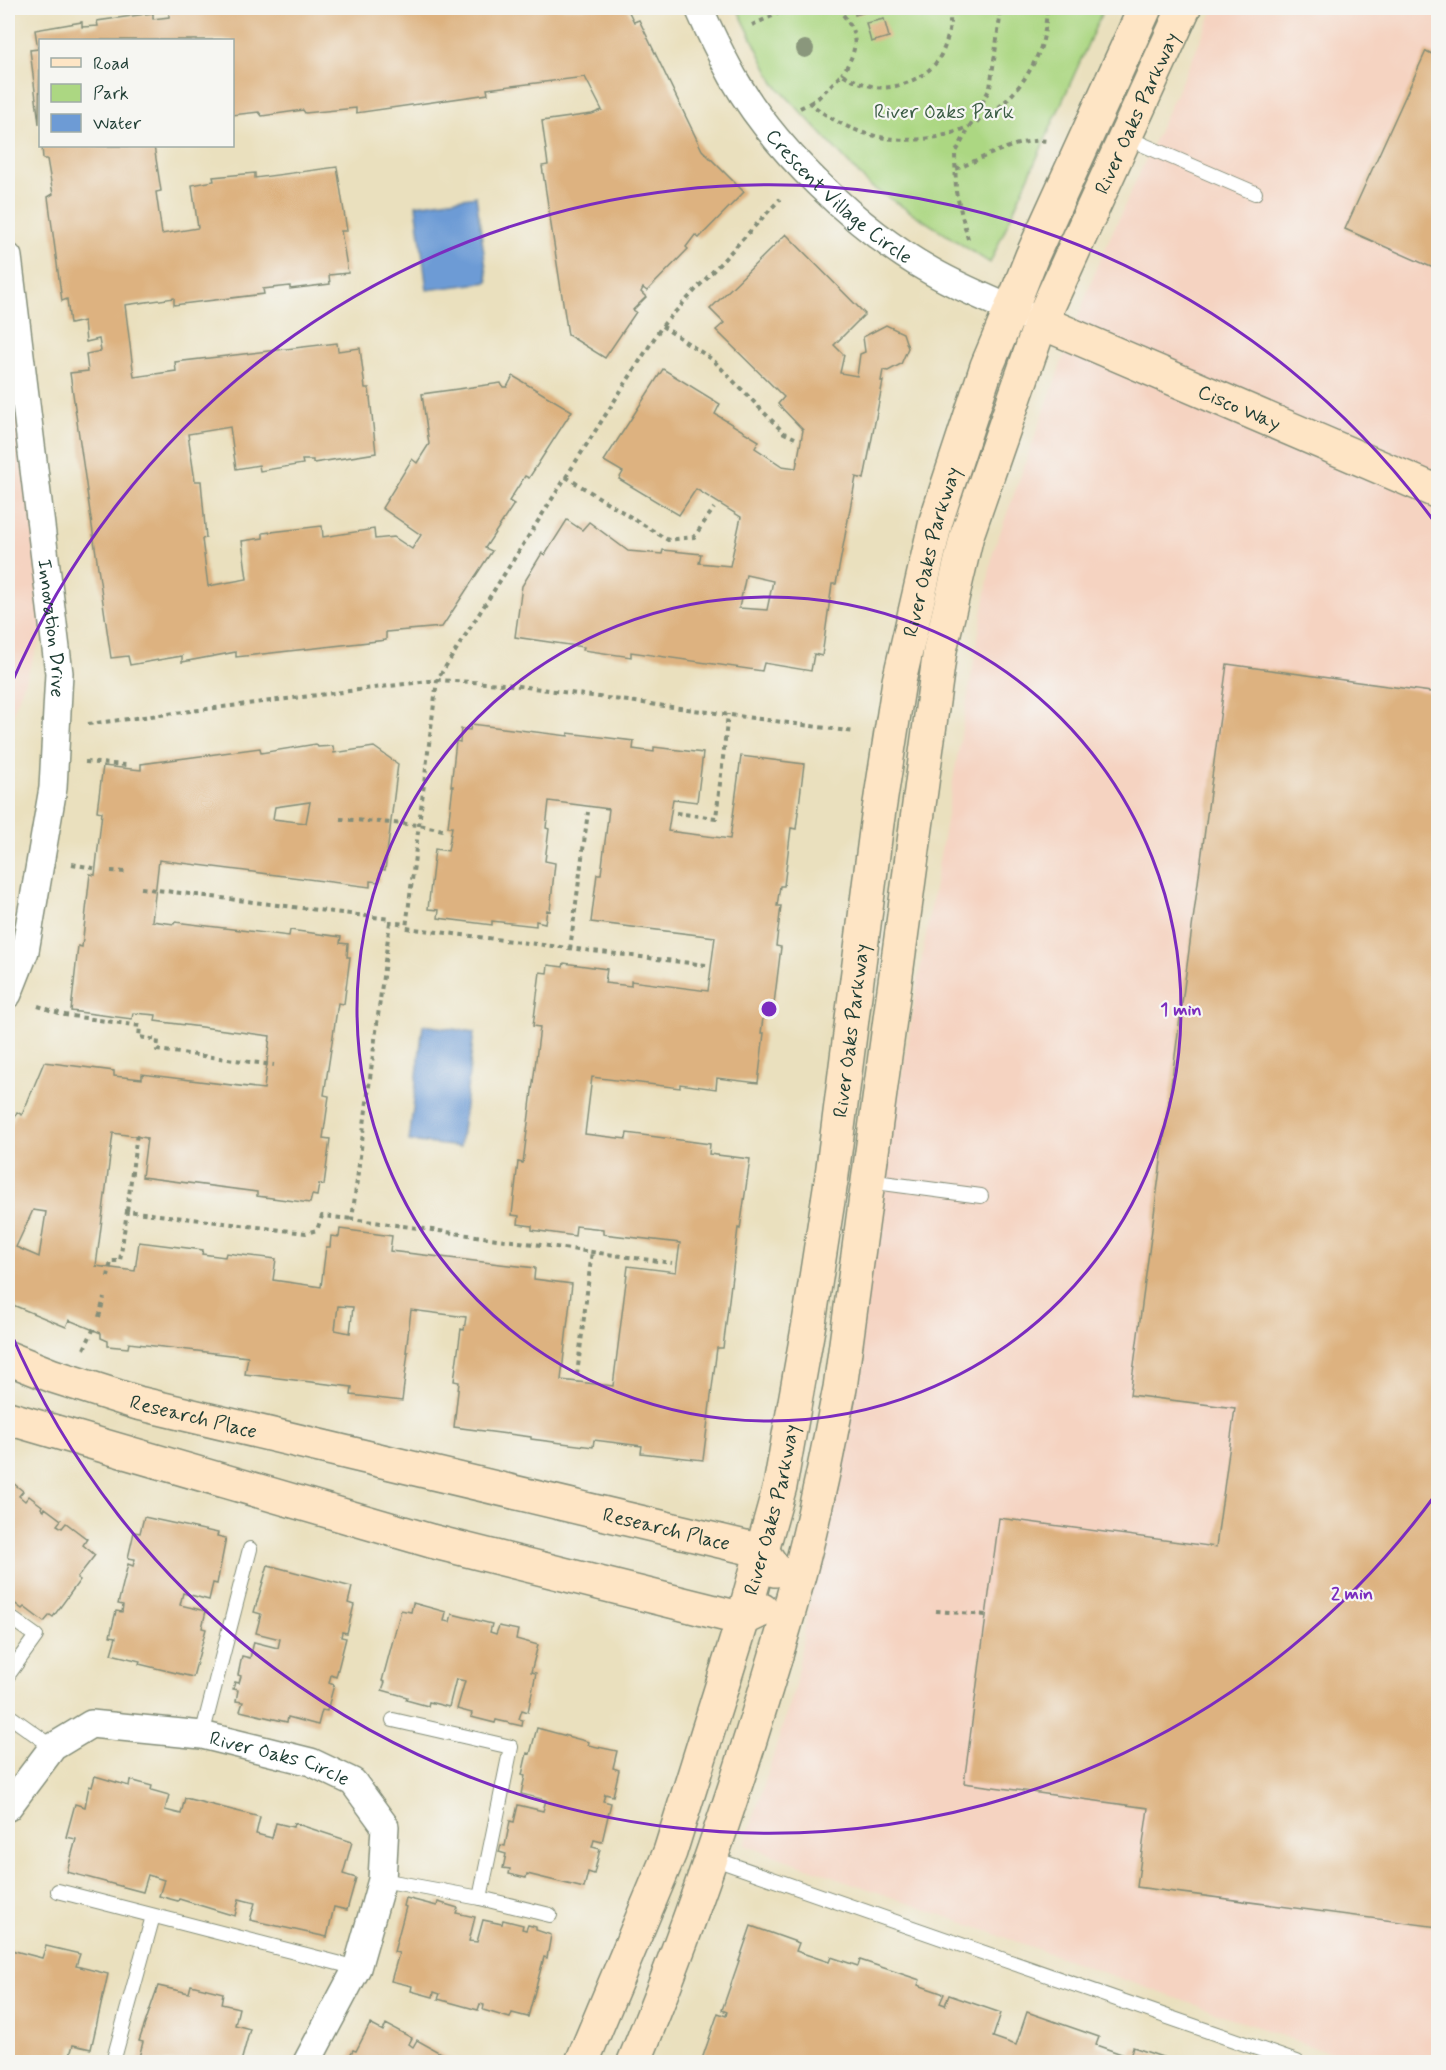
<svg xmlns="http://www.w3.org/2000/svg" width="1446" height="2070" font-family="Mynerve,sans-serif">
<style>
.built{fill:#f5d3c1}
.green{fill:#acd782;stroke:#668a5b;stroke-width:1.5}
.water{fill:#6d9bd5;stroke:#466c84;stroke-width:1.5}
.building{fill:#ddb280;fill-rule:evenodd}
.lines{fill:none;stroke-linecap:round;stroke-linejoin:round}
.lane-casing{stroke:#848e79;stroke-width:16}
.street-casing{stroke:#848e79;stroke-width:30}
.secondary-casing{stroke:#848e79;stroke-width:36}
.path{stroke:#848e79;stroke-width:4;stroke-dasharray:4.5 4.5;stroke-linecap:butt}
.lane{stroke:#fff;stroke-width:14}
.street{stroke:#fff;stroke-width:27}
.secondary{stroke:#fee5c5;stroke-width:33}
.tree{fill:#8a977b}
.ring{fill:none;stroke:#7b2cbf;stroke-width:3}
.labels{text-anchor:middle;stroke-width:4.5;stroke-linejoin:round;paint-order:stroke}
.park-label{font-size:20px;fill:#3b5c44;stroke:#f6f6f2}
.street-label{font-size:20px;fill:#1f3d34;stroke:#f6f6f2}
.centre{fill:#7b2cbf;stroke:#f6f6f2;stroke-width:3}
.ring-label{font-size:18px;text-anchor:middle;font-weight:bold;fill:#7b2cbf;stroke:#f6f6f2;stroke-width:4.5;stroke-linejoin:round;paint-order:stroke}
</style>
<rect width="100%" height="100%" fill="#f6f6f2"/>
<filter id="ink" filterUnits="userSpaceOnUse"><feTurbulence type="fractalNoise" baseFrequency=".0167" numOctaves="2"/><feDisplacementMap in="SourceGraphic" scale="12" xChannelSelector="R" yChannelSelector="G"/><feConvolveMatrix kernelMatrix="1 2 1 2 8 2 1 2 1" color-interpolation-filters="sRGB"/></filter>
<filter id="wash" filterUnits="userSpaceOnUse"><feTurbulence type="fractalNoise" baseFrequency=".008" numOctaves="4" result="noise"/><feDisplacementMap in="SourceGraphic" scale="24" xChannelSelector="R" yChannelSelector="G"/><feGaussianBlur stdDeviation="1.35" result="paint"/><feColorMatrix in="noise" values="0 0 0 0 0 0 0 0 0 0 0 0 0 0 0 0 0 1.4 0 .05"/><feComposite in="paint" operator="in"/></filter>
<g filter="url(#wash)">
<rect width="100%" height="100%" fill="#eae0be"/>
<g class="built">
<path d="M1215,8H1438V2062H1355L745,1845L794,1690L993,552L1096,268Z"/>
<path d="M8,186L61,584L8,726Z"/>
</g>
<path class="green" d="M737,8H1104L990,263L870,186L774,83Z"/>
<g class="water">
<path d="M476,196L488,282L427,290L416,205Z"/>
<path d="M423,1025L474,1032L460,1147L409,1141Z"/>
</g>
<g id="blocks">
<g class="building">
<path d="M188,8H627L634,22L639,20L702,150L744,192L699,238L695,235L686,247L688,249L647,291L643,288L641,292L646,297L633,310L636,312L605,358L568,335L542,166L548,165L542,121L592,114L602,110L585,77L487,89L488,94L356,113V108L305,113L303,110L262,116L259,112L232,115V40H40L39,124L30,50L38,49L35,30L82,22V27L98,26L97,21L153,13V19L169,17V10Z"/>
<path d="M854,8H873V10L855,15Z"/>
<path d="M884,19L889,37L871,42L866,23Z"/>
<path d="M1426,51L1438,57V270L1345,229Z"/>
<path d="M42,146H154L161,191L156,192L162,234L198,228L192,185L214,181L213,177L255,173V178L337,167L347,231H341L348,273L329,275L330,284L290,289V286L263,289L264,294L174,305V298L125,305L134,377L176,371L175,362L337,343L338,351L360,348L365,388H369L376,453L313,463V460H302L303,464L260,471L259,465L236,469L230,427L188,434L195,481H201L206,538L202,539L208,586L247,579L242,541L263,538V533L322,526L323,537L374,529L375,539L394,537L412,549L421,535L382,508L412,459L417,463L429,444L422,394L501,383L503,387H507L513,376L572,411L529,478L525,476L509,501L514,504L485,548L492,551L442,627L386,632V640L236,657V652L182,662V656L130,665L128,656L111,658L70,373L88,371L86,354L101,351L99,339L86,342L84,321L70,324L67,299L62,301L48,197L53,194L47,159H43Z"/>
<path d="M786,234L865,314L834,345L844,355L840,373L857,376L860,354L865,352L863,337L886,325L903,333L908,348L901,364L888,371L883,370L881,381H883L864,479L856,477L836,584H832L822,656L814,654L811,671L764,663L762,671L631,652V657L583,650L584,647L515,637L522,586L542,553L545,555L567,520L582,530L589,522L628,551L662,554L663,550L701,554L699,563L730,566L741,517L696,489L679,515L619,479L623,472L604,461L663,369L720,404L715,414L759,441L755,448L782,466L796,468L803,430L778,404L784,397L716,330L724,323L710,309ZM746,575L773,581L767,610L739,608Z"/>
<path d="M1227,664L1438,693V1927L1137,1887L1148,1808L964,1783L999,1518L1216,1547L1235,1408L1130,1395Z"/>
<path d="M471,724L568,736V733L634,741L633,749L654,752V747L703,753L697,802L673,799L668,831L730,839L741,756L804,764L796,829L791,828L784,886H780L777,906H781L776,946L781,947L773,1012L764,1011L761,1033H764L758,1083L717,1078L716,1089L680,1084V1088L592,1077L585,1134L626,1139L627,1133L710,1144L709,1154L750,1159L740,1229L738,1228L723,1348H717L703,1460L641,1453L642,1446L594,1440L593,1447L531,1439V1437L454,1427L459,1382L454,1381L461,1329L464,1330L466,1317L411,1310L406,1352H408L402,1401L351,1395L352,1387L245,1374L248,1357L129,1343L128,1348L108,1346V1341L101,1338V1333L69,1320L66,1327L8,1303V1132L17,1112L22,1115L44,1062L114,1071V1076L142,1079V1074L264,1089L270,1036L155,1021L156,1015L133,1013L132,1019L71,1011L78,946L82,947L90,874L95,875L102,812L97,811L103,766L141,770V764L260,748L261,753L316,744L318,747L333,746L334,753L374,747L398,764L385,870L381,869L379,882L370,881V887L159,860L152,921L174,924L175,922L289,936L290,930L341,937L340,943L348,944L347,957H350L344,1004L338,1003L324,1095L329,1096L323,1138L330,1139L324,1185L319,1184L317,1196L312,1195L310,1203L257,1196V1192L142,1177L147,1138L113,1133L96,1266L135,1271L139,1242L203,1250L202,1254L225,1257L226,1253L276,1259L273,1280L321,1287L326,1247H330L331,1236L339,1237L340,1229L392,1236L390,1251L535,1268L534,1279L572,1284L561,1380L613,1386L628,1266L676,1272L680,1243L603,1234V1229L576,1226L575,1236L532,1230V1226L518,1224L519,1216L512,1215L518,1162L523,1163L540,1027L533,1026L540,972L547,973L548,965L563,967L564,963L607,969L605,983L631,986V981L708,991L715,937L591,922L597,874H601L609,809L549,801L546,828L549,829L545,861L555,863L550,911L547,910L545,923L536,921V926L492,921V925L438,918L439,910L428,909L435,849L448,851L452,827H448L453,786H451L456,741L460,742L461,729L470,730ZM310,802L306,823L273,819L275,807ZM33,1210L46,1212L39,1257L16,1247ZM338,1306L353,1307L350,1333L335,1330Z"/>
<path d="M8,1479L23,1491L19,1496L25,1501L29,1496L42,1506L41,1508L44,1511L45,1508L61,1520L57,1525L62,1528L66,1523L87,1539L83,1545L95,1555L77,1578L80,1580L53,1617L50,1615L44,1622L24,1607L22,1609L8,1598L9,1593L8,1591V1562L10,1559L8,1557Z"/>
<path d="M144,1517L218,1533L217,1536L226,1538L217,1584L213,1583L209,1600L183,1593L180,1605L206,1611L202,1628L206,1629L193,1677L139,1664L140,1661L111,1654L116,1637L110,1636L116,1611L122,1612L123,1605L118,1604L128,1564L133,1566L135,1559L128,1558L134,1532L140,1533Z"/>
<path d="M268,1565L352,1587L348,1603L354,1605L347,1633L342,1632L341,1637L346,1638L336,1677L331,1675L329,1683L334,1685L327,1711L322,1710L318,1725L288,1717L287,1722L240,1711L243,1702L236,1701L238,1690L233,1689L235,1682L239,1683L241,1676L238,1675L242,1656L250,1658L254,1642L278,1648L280,1639L256,1633L261,1614L254,1612Z"/>
<path d="M413,1603L446,1612L444,1621L450,1622L452,1614L492,1624L490,1632L496,1634L499,1626L518,1630L516,1639L538,1645L531,1672L536,1673L528,1712L522,1710L519,1719L523,1720L522,1726L496,1720L495,1723L471,1717L472,1713L457,1709L465,1681L456,1679L449,1707L429,1702L428,1706L406,1700L407,1697L382,1690L385,1682L382,1681L401,1610L411,1612Z"/>
<path d="M537,1728L589,1742L588,1745L617,1751L613,1768L619,1770L613,1796L605,1794L603,1801L611,1803L602,1842L594,1840L592,1847L600,1849L594,1874L588,1872L584,1888L527,1874L526,1878L509,1874L510,1869L503,1868L506,1854L499,1852L501,1845L505,1846L510,1821L514,1822L518,1805L543,1811L546,1800L521,1794L525,1776L522,1775L527,1753L530,1754Z"/>
<path d="M95,1776L129,1786L130,1780L152,1786L151,1790L169,1795L165,1810L181,1814L185,1798L260,1817L256,1834L272,1838L276,1823L293,1827L294,1823L352,1842L343,1874L356,1878L347,1910L334,1907L327,1937L250,1920L255,1903L239,1899L235,1916L179,1899L178,1901L159,1896L164,1880L148,1875L143,1892L67,1872L76,1839L66,1837L75,1804L85,1807L89,1786L92,1787Z"/>
<path d="M406,1898L437,1906L438,1902L458,1908L456,1913L475,1917L469,1941L477,1942L483,1920L502,1924L503,1920L523,1925L522,1929L526,1930L528,1925L536,1927V1930L551,1935L547,1958L544,1957L528,2017L512,2013L510,2018L483,2010L484,2005L480,2004L478,2010L438,1999L440,1994L434,1992L433,1997L411,1991L412,1986L391,1981L399,1953L394,1952L406,1907L404,1906Z"/>
<path d="M751,1926L799,1943L796,1951L829,1962L831,1957L858,1966L860,1960L920,1980L918,1985L944,1994L940,2003L945,2005L949,1995L1001,2013L993,2037L1016,2045L1027,2012L1099,2037L1096,2045L1130,2057L1133,2047L1177,2062H701L718,2013L726,2016L727,2012L722,2010Z"/>
<path d="M46,1946L80,1954L76,1966L108,1974L91,2049L73,2045L68,2062H8V1962L11,1950L42,1958Z"/>
<path d="M191,1985L223,1993L221,2004L239,2008L235,2025L250,2029L241,2062L138,2061L143,2042L139,2041L158,1986L189,1993Z"/>
<path d="M370,2024L383,2031L386,2024L412,2038L409,2044L413,2047L417,2040L453,2060L452,2062H346L353,2050L356,2051Z"/>
</g>
</g>
</g>
<g filter="url(#ink)">
<use href="#blocks" fill-opacity="0" stroke="#848e79" stroke-width="1.5"/>
<g class="lines">
<defs>
<g id="lane">
<path d="M1125,137L1255,193"/>
<path d="M868,1181L981,1196"/>
<path d="M8,1616L36,1636L8,1675"/>
<path d="M8,1715L53,1747"/>
<path d="M393,1720L511,1747L480,1898"/>
<path d="M202,1735L250,1549"/>
<path d="M712,1858L1297,2062"/>
<path d="M382,1880L480,1898L550,1915"/>
<path d="M58,1891L357,1968"/>
<path d="M113,2062L153,1916"/>
</g>
<g id="street">
<path id="s1" d="M699,8C709,31 721,55 733,77C774,149 858,230 931,271C962,289 997,303 1030,317"/>
<path id="s2" d="M8,257L59,673L53,788L25,951L8,994"/>
<path id="s3" d="M8,1807L53,1747L91,1724L202,1735L311,1762L353,1782L385,1826L382,1880L357,1968L307,2062"/>
</g>
<g id="secondary">
<path id="s4" d="M1041,322L1438,492"/>
<path id="s5" d="M8,1358L53,1376L138,1403L762,1551L775,1570"/>
<path d="M8,1418L431,1541L743,1619L762,1610"/>
<path id="s6" d="M582,2062L670,1852L743,1619L780,1486L809,1323L832,1175L877,823L899,681L936,521L987,366L1011,309L1032,256L1145,8"/>
<path id="s7" d="M634,2062C678,1956 716,1847 751,1737C776,1656 802,1574 819,1491C827,1457 833,1422 840,1388L940,650L967,535L1041,322L1184,8"/>
</g>
</defs>
<use href="#lane" class="lane-casing"/>
<use href="#street" class="street-casing"/>
<use href="#secondary" class="secondary-casing"/>
<g class="path">
<path d="M837,8C859,31 860,48 842,74"/>
<path d="M752,25L790,8"/>
<path d="M810,103L818,98L842,74C853,80 864,85 876,87C896,90 922,79 935,64C946,51 953,24 949,8"/>
<path d="M800,108L810,103C886,167 999,146 1039,52C1045,38 1046,22 1047,8"/>
<path d="M956,169C981,159 1021,137 1047,141"/>
<path d="M968,239L956,192L955,154L990,88L1000,18L999,8"/>
<path d="M662,326L713,360L784,433L795,438"/>
<path d="M566,477L668,540L694,537L714,508"/>
<path d="M88,724L437,680L504,684L855,732"/>
<path d="M85,762L126,765"/>
<path d="M676,813L716,818L728,714"/>
<path d="M340,819L419,825L443,830"/>
<path d="M72,864L98,869"/>
<path d="M111,871L126,872"/>
<path d="M141,888L390,919V922L406,924"/>
<path d="M390,922L352,1219L672,1263"/>
<path d="M570,949L588,812"/>
<path d="M706,965L406,928L437,680L662,326L780,199"/>
<path d="M38,1006L65,1015L140,1026L139,1037L158,1040L157,1050L274,1065"/>
<path d="M127,1211L137,1133"/>
<path d="M108,1277L111,1261H120L127,1211L306,1233L317,1230L322,1216L352,1219"/>
<path d="M99,1317L104,1298"/>
<path d="M84,1349L94,1328"/>
<path d="M577,1375L592,1251"/>
<path d="M936,1611L986,1615"/>
</g>
<use href="#lane" class="lane"/>
<use href="#street" class="street"/>
<use href="#secondary" class="secondary"/>
</g>
<circle class="tree" cx="805" cy="49" r="9"/>
</g>
<g class="ring">
<circle cx="769" cy="1009" r="412"/>
<path d="M1436 1494A825 825 0 0 1 10 1331M10 687A825 825 0 0 1 1436 524"/>
</g>
<g class="labels">
<g class="park-label">
<text x="944" y="118">River Oaks Park</text>
</g>
<g class="street-label">
<text dy="7" stroke="none"><textPath href="#s7" startOffset="2024">River Oaks Parkway</textPath></text>
<text dy="7" stroke="none"><textPath href="#s1" startOffset="238">Crescent Village Circle</textPath></text>
<text dy="7" stroke="none"><textPath href="#s4" startOffset="216">Cisco Way</textPath></text>
<text dy="7" stroke="none"><textPath href="#s6" startOffset="1557">River Oaks Parkway</textPath></text>
<text dy="7" stroke="none"><textPath href="#s2" startOffset="374">Innovation Drive</textPath></text>
<text dy="7" stroke="none"><textPath href="#s6" startOffset="1071">River Oaks Parkway</textPath></text>
<text dy="7" stroke="none"><textPath href="#s5" startOffset="195">Research Place</textPath></text>
<text dy="7" stroke="none"><textPath href="#s6" startOffset="585">River Oaks Parkway</textPath></text>
<text dy="7" stroke="none"><textPath href="#s5" startOffset="681">Research Place</textPath></text>
<text dy="7" stroke="none"><textPath href="#s3" startOffset="312">River Oaks Circle</textPath></text>
</g>
</g>
<circle cx="769" cy="1009" r="9" class="centre"/>
<g class="ring-label">
<text x="1181" y="1015">1 min</text>
<text x="1352" y="1599">2 min</text>
</g>
<rect width="1446" height="2070" fill="none" stroke="#f6f6f2" stroke-width="30"/>
<rect x="39" y="39" width="195" height="108" fill="#f6f6f2" stroke="#a0aca6" stroke-width="1.5"/>
<rect x="51" y="58" width="30" height="9" fill="#fee5c5" stroke="#a0aca6" stroke-width="1.5"/>
<text x="93" y="69" font-size="18" fill="#1f3d34">Road</text>
<rect x="51" y="84" width="30" height="18" fill="#acd782" stroke="#a0aca6" stroke-width="1.5"/>
<text x="93" y="99" font-size="18" fill="#1f3d34">Park</text>
<rect x="51" y="114" width="30" height="18" fill="#6d9bd5" stroke="#a0aca6" stroke-width="1.5"/>
<text x="93" y="129" font-size="18" fill="#1f3d34">Water</text>
</svg>
